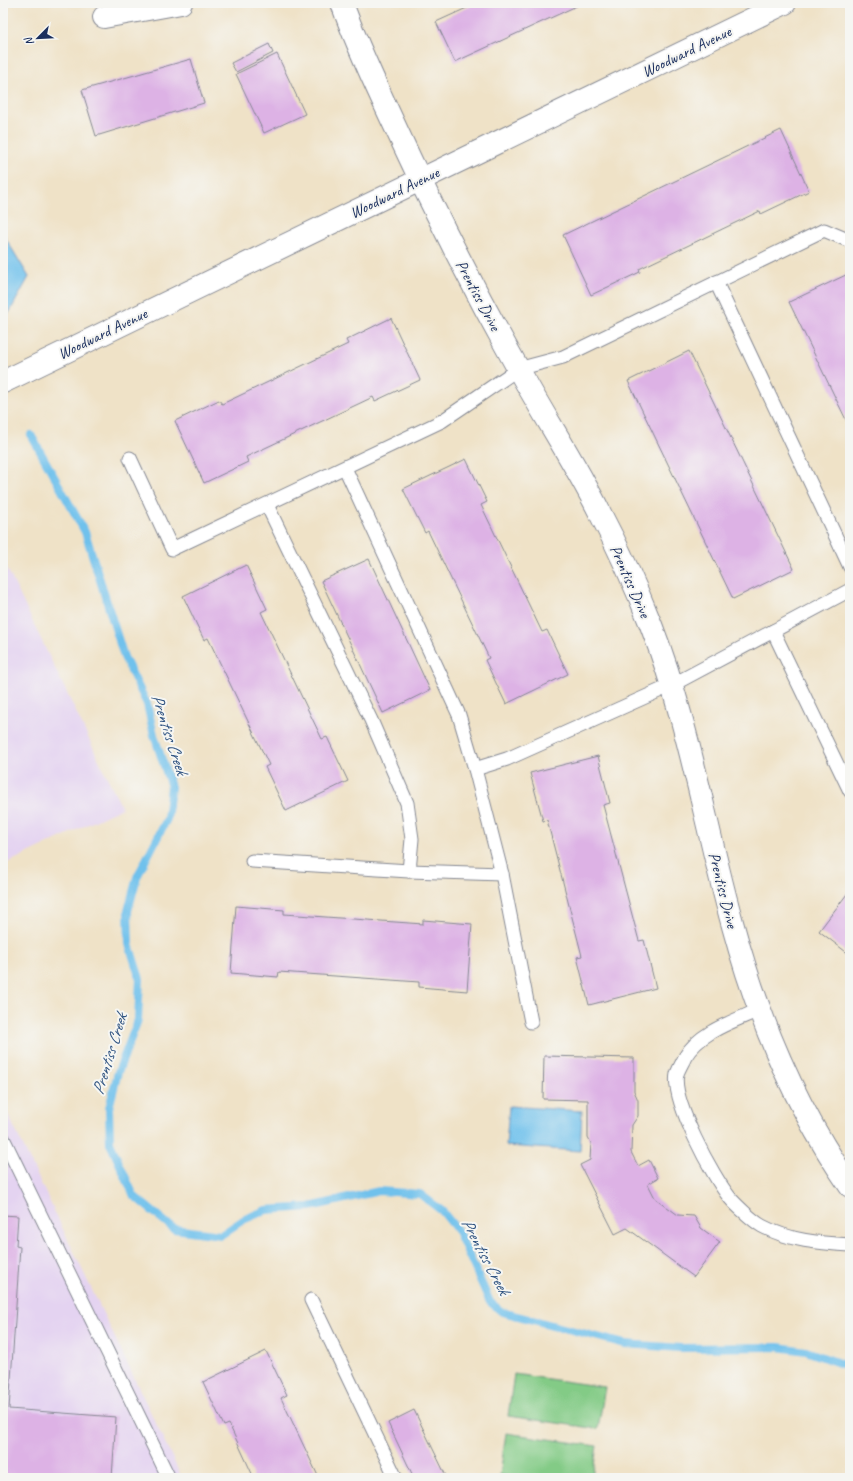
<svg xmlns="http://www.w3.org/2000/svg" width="853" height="1481" font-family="Caveat,sans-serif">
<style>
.built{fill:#e4d3f1}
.green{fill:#83cb86;stroke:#4f7d72}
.water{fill:#70c1ec;stroke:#4678a5}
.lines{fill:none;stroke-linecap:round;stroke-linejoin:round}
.stream{stroke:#70c1ec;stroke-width:8}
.building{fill:#ddb2e5}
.service-casing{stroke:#858892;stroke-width:15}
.minor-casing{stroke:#858892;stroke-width:24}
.secondary-casing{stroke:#858892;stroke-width:24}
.service{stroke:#fff;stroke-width:13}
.minor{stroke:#fff;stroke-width:22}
.secondary{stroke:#fff;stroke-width:22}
.labels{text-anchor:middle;stroke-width:4;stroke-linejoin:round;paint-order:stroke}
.street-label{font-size:16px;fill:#1b2f5e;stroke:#f6f6f2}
.water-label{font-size:17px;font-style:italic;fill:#305482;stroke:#f6f6f2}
</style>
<rect width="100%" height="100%" fill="#f6f6f2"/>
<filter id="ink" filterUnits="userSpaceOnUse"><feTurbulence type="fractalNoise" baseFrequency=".025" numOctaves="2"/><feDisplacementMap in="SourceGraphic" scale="8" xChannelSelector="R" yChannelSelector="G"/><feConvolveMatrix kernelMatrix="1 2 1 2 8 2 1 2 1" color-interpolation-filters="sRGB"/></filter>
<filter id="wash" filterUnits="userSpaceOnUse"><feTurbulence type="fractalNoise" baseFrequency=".012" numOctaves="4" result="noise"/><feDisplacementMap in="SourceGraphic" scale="16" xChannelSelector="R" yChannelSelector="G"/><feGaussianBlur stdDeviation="0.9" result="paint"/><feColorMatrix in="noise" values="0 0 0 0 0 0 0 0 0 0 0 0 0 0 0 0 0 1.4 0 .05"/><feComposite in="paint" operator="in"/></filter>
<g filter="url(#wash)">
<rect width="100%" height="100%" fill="#efe2c7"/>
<g class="built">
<path d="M3,560L122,808L3,865Z"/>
<path d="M3,1104L182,1478H3Z"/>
</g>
<g class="green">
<path d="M514,1374L605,1387L598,1429L508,1416Z"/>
<path d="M506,1433L597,1446L592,1478H519L500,1475Z"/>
</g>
<g class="water">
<path d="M3,234L29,277L9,313L3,316Z"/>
<path d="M509,1106L582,1111L580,1151L506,1146Z"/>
</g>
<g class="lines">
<path class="stream" d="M31,435L85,532L124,657L147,704L154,735L171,787L167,819L137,877L128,911L129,944L140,979L138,1020L118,1072L109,1108L110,1143L134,1196L174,1229L221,1235L243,1220L266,1210L310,1207L379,1191L420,1194L442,1211L458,1231L490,1302L502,1312L625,1344L680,1348L778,1347L806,1351L850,1367"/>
</g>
<g id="blocks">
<g class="building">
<path d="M469,3H583L455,62L436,22L471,6Z"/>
<path d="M269,44L273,53L236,72L231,63Z"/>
<path d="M277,54L305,114L264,133L236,74Z"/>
<path d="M191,59L204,103L96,136L82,90Z"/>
<path d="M781,130L809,191L761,214L760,211L639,269L640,272L591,295L563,235Z"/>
<path d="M850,273V428L789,302Z"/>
<path d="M391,318L420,380L375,401L373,397L246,457L248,462L204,483L175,421L219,400L222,404L348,344L346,340Z"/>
<path d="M689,351L794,569L733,599L628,381Z"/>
<path d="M466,459L487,502L481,505L542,632L547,630L568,674L506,704L485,660L489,658L428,531L425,533L403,489Z"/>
<path d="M369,559L430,690L383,713L321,581Z"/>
<path d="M246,565L267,609L261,612L322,739L327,737L348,781L286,811L265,767L269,765L208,638L204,640L183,596Z"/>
<path d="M598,756L610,803L603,805L639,941L644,940L656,988L589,1005L577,957L582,956L547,820L543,821L530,773Z"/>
<path d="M850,890V955L819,931Z"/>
<path d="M236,906L284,910V914L423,924V920L472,924L467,991L419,987V982L279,972L278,977L231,973Z"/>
<path d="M544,1056L634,1058V1091L638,1100V1116L632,1125L631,1152L638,1166L649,1160L658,1178L648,1184L655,1198L678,1215L694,1216L701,1228L720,1242L694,1277L627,1228L615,1234L580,1165L590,1160L591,1143L588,1137V1100L543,1099Z"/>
<path d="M3,1215L18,1216L16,1246L20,1247L9,1409L116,1417L112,1478H3Z"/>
<path d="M266,1351L287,1395L281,1398L319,1478H254L229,1424L224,1426L203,1382Z"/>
<path d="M414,1410L447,1478H414L388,1423Z"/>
</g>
</g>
</g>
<g filter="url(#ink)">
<use href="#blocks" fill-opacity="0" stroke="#858892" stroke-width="1"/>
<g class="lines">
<defs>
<g id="service">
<path d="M716,282L850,567"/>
<path d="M130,458L172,549L442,421L518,369L563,357L824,230L850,241"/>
<path d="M345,468L459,715L475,769L502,874L531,1022"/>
<path d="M267,505L371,720L407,803L412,839L409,871"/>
<path d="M773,631L850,791"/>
<path d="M475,769L507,759L672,685L850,590"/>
<path d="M252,861L409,871L502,874"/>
<path d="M761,1009C735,1021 700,1031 685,1057C683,1062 679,1068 677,1074C671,1100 713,1177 730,1198C736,1205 753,1221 762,1226C790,1241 819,1243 850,1245"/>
<path d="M3,1138L169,1478"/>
<path d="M311,1300L396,1478"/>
</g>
<g id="minor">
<path d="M342,3C356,44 375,83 393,122C432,207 474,290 520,372C546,419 576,465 600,513C619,549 636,587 651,625C689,722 705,826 733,926C758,1018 796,1108 850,1186"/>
<path d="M104,17L181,3"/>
</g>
<path id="secondary" d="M3,382L785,3"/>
</defs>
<use href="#service" class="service-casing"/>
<use href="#minor" class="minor-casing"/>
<use href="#secondary" class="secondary-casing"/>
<use href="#service" class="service"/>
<use href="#minor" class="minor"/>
<use href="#secondary" class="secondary"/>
</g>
</g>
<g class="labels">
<g class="street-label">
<text transform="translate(686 51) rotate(-26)" y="6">Woodward Avenue</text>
<text transform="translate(394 192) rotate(-26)" y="6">Woodward Avenue</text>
<text transform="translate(479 295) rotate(62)" y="6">Prentiss Drive</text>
<text transform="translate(102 333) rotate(-26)" y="6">Woodward Avenue</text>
<text transform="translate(631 581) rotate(66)" y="6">Prentiss Drive</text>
<text transform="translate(724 890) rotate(76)" y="6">Prentiss Drive</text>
</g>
<g class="water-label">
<text transform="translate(170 734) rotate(72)" y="6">Prentiss Creek</text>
<text transform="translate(109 1054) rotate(-73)" y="6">Prentiss Creek</text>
<text transform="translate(486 1256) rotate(62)" y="6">Prentiss Creek</text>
</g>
</g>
<rect width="853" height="1481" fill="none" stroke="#f6f6f2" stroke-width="16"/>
<g transform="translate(38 38) rotate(246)" stroke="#f6f6f2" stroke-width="3" paint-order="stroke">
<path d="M0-3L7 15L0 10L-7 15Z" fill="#1b2f5e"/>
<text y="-6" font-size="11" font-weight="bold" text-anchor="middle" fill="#1b2f5e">N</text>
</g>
</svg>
